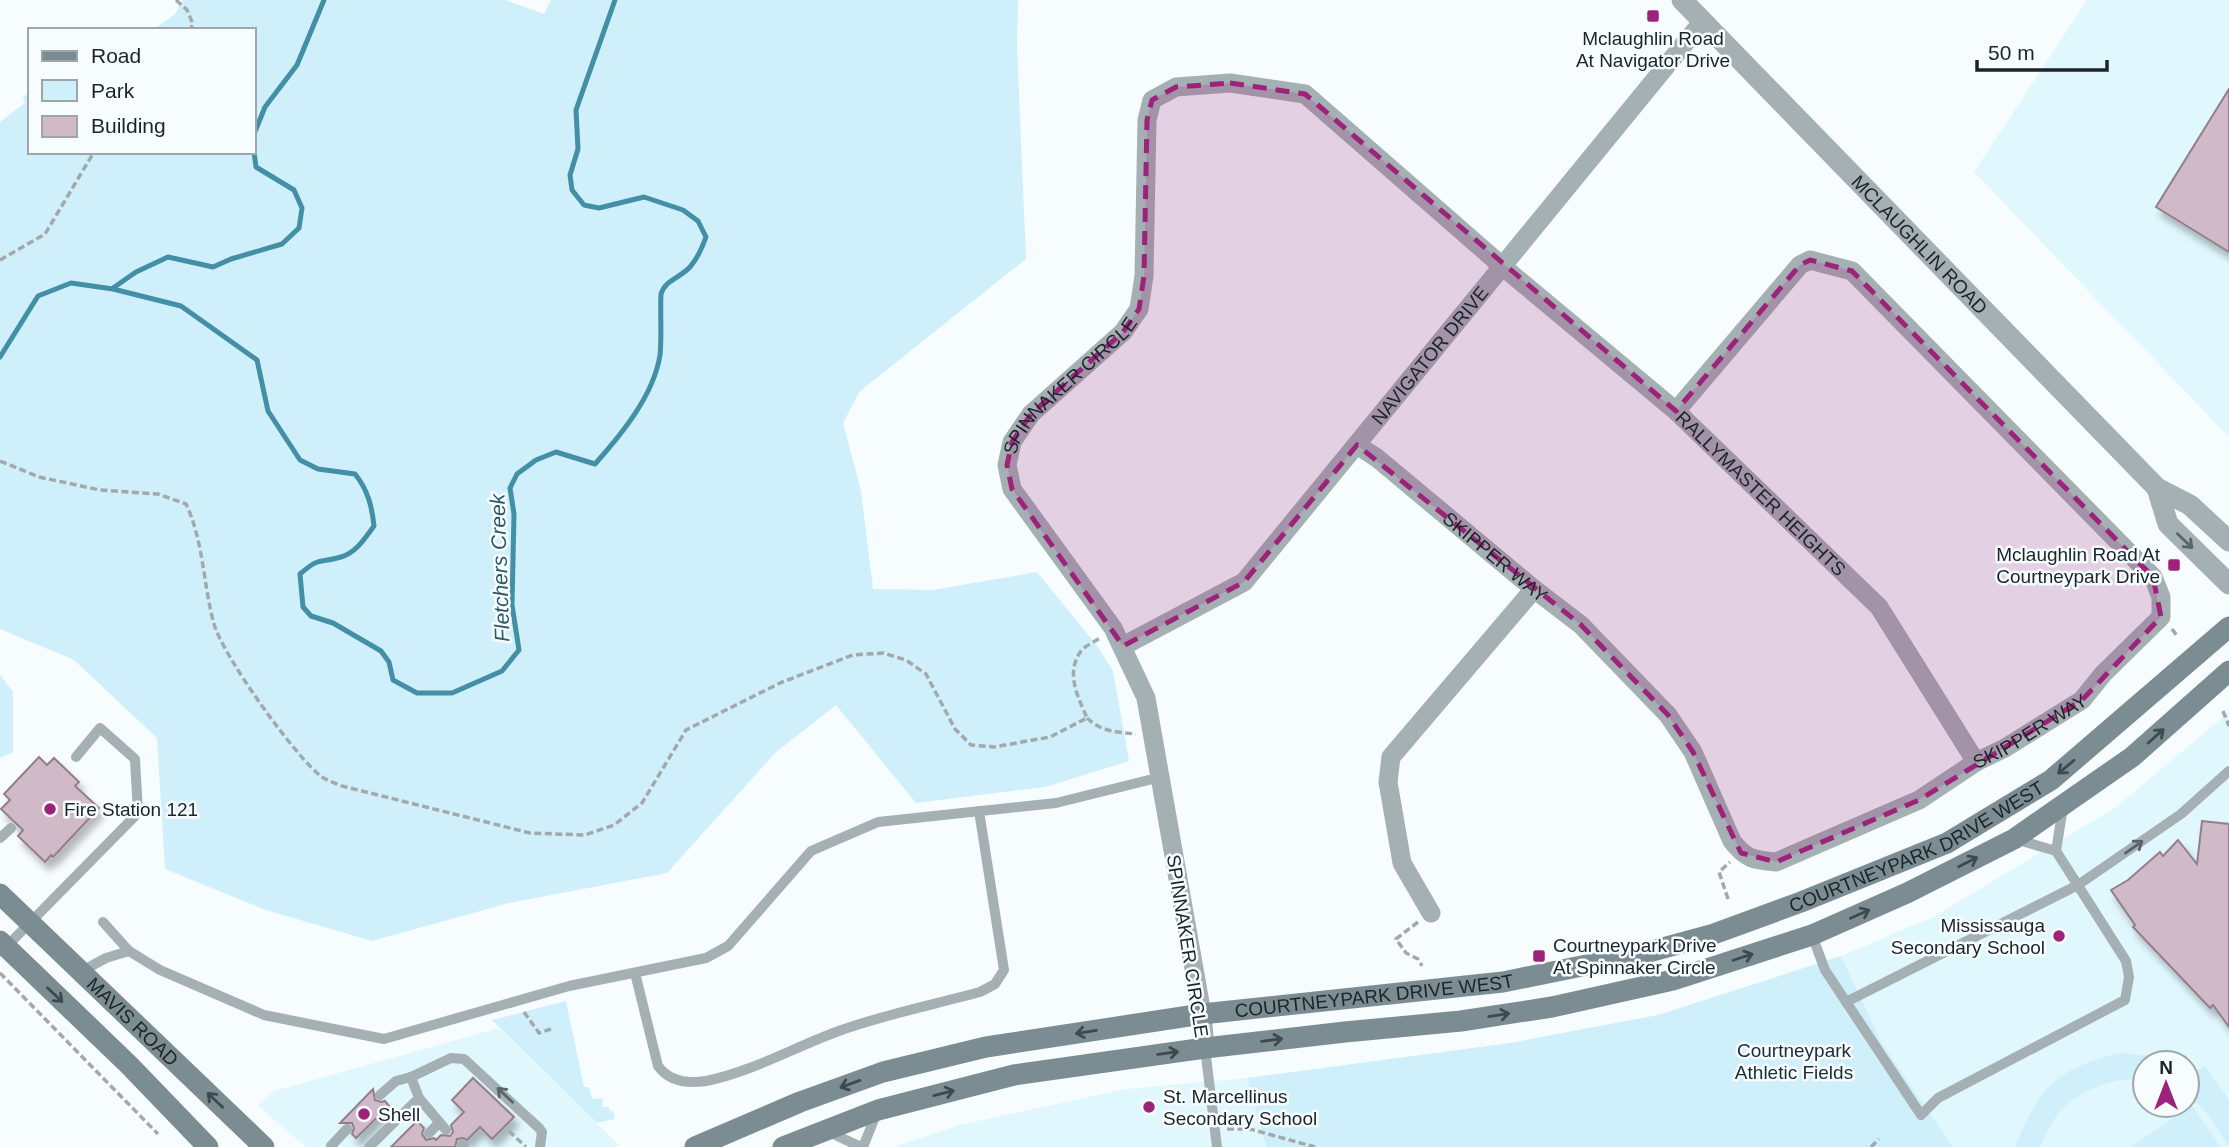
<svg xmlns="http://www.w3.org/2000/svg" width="2229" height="1147" font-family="Arial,sans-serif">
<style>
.built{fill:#e1f7fe;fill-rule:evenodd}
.green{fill:#cfeffa}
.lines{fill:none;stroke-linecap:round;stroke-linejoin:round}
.stream{stroke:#428fa6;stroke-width:5}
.building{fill:#d1bac7;stroke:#947e8b;stroke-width:2;filter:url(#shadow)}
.path{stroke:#a2a9ab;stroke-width:3.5;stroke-dasharray:7 3.5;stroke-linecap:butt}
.service{stroke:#a5b0b4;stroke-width:10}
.minor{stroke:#a5b0b4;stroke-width:19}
.tertiary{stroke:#a5b0b4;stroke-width:21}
.secondary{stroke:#7b8c92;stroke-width:21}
.oneway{stroke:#596468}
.oneway2{stroke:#3d494e}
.marked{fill:#9d237a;fill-opacity:0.2;stroke:#9d237a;stroke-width:5;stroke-dasharray:14 9;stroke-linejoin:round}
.poi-dot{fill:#9d237a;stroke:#f7fcfe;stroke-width:2.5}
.labels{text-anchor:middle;stroke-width:5;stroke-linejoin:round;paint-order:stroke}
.poi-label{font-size:19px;fill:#1b2529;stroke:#f7fcfe;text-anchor:start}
.street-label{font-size:19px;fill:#1b2529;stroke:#f7fcfe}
.park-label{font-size:19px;fill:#1a2d33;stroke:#f7fcfe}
.water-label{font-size:21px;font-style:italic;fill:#2c5967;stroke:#f7fcfe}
</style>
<defs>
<filter id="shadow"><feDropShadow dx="4.5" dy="8" stdDeviation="3.5" flood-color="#0004"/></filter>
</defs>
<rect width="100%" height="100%" fill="#f7fcfe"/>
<g class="built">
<path d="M2087,0H2229V437L1974,172Z"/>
<path d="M2229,712V1147H1953L1883,1045L1841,956L1935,916L2116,807ZM2145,1063H2187V1105H2145Z"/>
<path d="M499,1028L619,1145L615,1147H306L258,1106L274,1091Z"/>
<path d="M1247,1078L1266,1147H893L959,1125L1126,1089Z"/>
</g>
<g class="green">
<path d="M183,0H505L544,14L551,0H1018L1017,46L1026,259L859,392L843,423L861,491L873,589L933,590L1037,572L1098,647L1113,671L1129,761L1045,787L916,803L836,705L775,753L667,873L509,903L372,941L266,910L165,869L157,738L74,660L0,629V122L25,103L23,96L30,94V152H254V30H153L175,14Z"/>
<path d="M0,675L13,692V752L0,758Z"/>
<path d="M1841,956L1883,1045L1953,1147H1266L1247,1078L1510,1043L1658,1015Z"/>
<path d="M566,1001L584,1087H589L592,1099L602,1098L603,1107H609L610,1112L613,1110L615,1119L597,1123L492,1020Z"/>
<path d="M2120,1053L2172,1058L2183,1063H2145V1079C2111,1077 2077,1090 2056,1117C2049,1125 2045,1137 2040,1147H2015C2040,1086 2056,1069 2120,1053Z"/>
<path d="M2187,1065L2198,1070L2205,1066L2229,1100V1146L2202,1107L2187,1096Z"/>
<path d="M2192,1105L2221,1147H2131Z"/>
</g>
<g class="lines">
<g class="stream">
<path d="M254,134L265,107L297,65L324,0"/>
<path d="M113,288L136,272L168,257L213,267L231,259L282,244L299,228L302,208L294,190L256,167L254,152"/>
<path d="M0,357L38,296L71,283L113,289L181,306L257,360L268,411L300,460L318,469L355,474C368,490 372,507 374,526C365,538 356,553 341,557C317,564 321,556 300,574L303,607L311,616L333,623L381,651L389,662L393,680L417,693H452L502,671L519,650L512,605L514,514L510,488L517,474L536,460L556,452L595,464C621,435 654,395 660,355C662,336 660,314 661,294C665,280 680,278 690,267C698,258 702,248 706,237L698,221L683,210L644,197L599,208L584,205L572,190L570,175L578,149L576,110L615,0"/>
</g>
</g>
<g class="building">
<path d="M2229,89V252L2156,207Z"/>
<path d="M39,757L47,765L54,758L79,782L75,786L99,808L53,857L51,855L45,862L18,836L23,830L1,809L10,800L4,794Z"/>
<path d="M2202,821L2229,824V1027L2213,1005L2210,1008L2133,927L2135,925L2111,890L2128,880L2160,852L2163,856L2178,840L2197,864Z"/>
<path d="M473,1078L514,1117L492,1139L480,1127L467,1140L463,1138L457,1139L455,1147H391L417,1121L424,1128L422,1134L426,1140L434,1138L436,1140L441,1135L450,1136L453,1132L451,1125L464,1112L452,1100Z"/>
<path d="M373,1089L375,1100L381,1102L385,1101L389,1106L356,1138L352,1134L354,1128L352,1123H340Z"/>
</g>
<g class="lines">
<g class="path">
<path d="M176,0L187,10L193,24L190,30"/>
<path d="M0,260L45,234L94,152"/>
<path d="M0,461L39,477L100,490L158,494L186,504C204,542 203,585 214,624C223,656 296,758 322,777C328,781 335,783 342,786L530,833L585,835L614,825L642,803L686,730L780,683L853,655L883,653L906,660L926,674L955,729L971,745L994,747L1050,737L1087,718C1078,697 1065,673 1081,651C1085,646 1094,642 1100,638"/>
<path d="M2172,629L2178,637"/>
<path d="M2223,711L2229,726"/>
<path d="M1087,718C1102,732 1116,732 1136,734"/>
<path d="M1728,899L1719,872L1730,862"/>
<path d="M1418,922L1396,939L1406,953L1418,959L1422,966"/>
<path d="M0,973L158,1134"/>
<path d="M524,1012L539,1033L551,1029"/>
<path d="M1227,1129H1250L1315,1147"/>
<path d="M509,1131L526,1147"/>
<path d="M1871,1147L1879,1139"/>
</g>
<g class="service">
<path d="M0,838L11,828"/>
<path d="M2015,839L2056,851"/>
<path d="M103,922L129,951L160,970L264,1015L384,1039L569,986L706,958L728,946L811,851L878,822L1056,803L1161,777"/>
<path d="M1812,935L1825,970L1921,1115L1938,1098L2125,1000L2129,977L2126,961L2056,851L2063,807"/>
<path d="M6,947L138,813L135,759L100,728L76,757"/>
<path d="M82,971L106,958L129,951"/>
<path d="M635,973L658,1066C669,1081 687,1084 706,1081C751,1072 793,1048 836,1032C882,1015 932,1005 980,992L995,984L1004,970L979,811"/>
<path d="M1846,1002L2078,885L2181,814L2229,771"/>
<path d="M1205,1048L1217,1147"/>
<path d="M411,1077L419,1098L446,1130"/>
<path d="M380,1095L396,1081L411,1077L451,1058L464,1059L539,1128L542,1132L540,1147"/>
<path d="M829,1132L861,1147"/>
<path d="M429,1133L439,1123"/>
<path d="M462,1145L464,1147"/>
<path d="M333,1147L331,1146L347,1129"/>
<path d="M369,1147L419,1098"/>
<path d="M863,1147L877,1112"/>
</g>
<g class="minor">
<path id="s1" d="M1357,445L1377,458L1534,589L1581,625L1668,715L1693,752L1732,841C1746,859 1753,860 1776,862L1919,800L1976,762L2005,748L2082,700L2103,674L2161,617V597L2153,577L1852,271L1810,260L1800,265L1676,411"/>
<path id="s2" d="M1123,646L1244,582L1703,21"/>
<path d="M1431,913L1402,863L1388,782L1391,757L1534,589"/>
<path id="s3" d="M1205,1048L1202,1014L1146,698L1113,628L1012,489L1007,465L1012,442L1031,414L1123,332L1139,309L1144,276L1147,120L1152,100L1176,87L1230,83L1305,94L1502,266L1676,411L1879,607L1976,762"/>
</g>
<g class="tertiary">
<path id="s4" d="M1682,0L2157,488L2190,505L2229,541"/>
<path d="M2157,488L2168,524L2229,584"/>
</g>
<g class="secondary">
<path id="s5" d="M0,894L264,1147"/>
<path d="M0,941L129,1065L208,1147"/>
<path id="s6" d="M695,1147L800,1102L883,1072L986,1047L1202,1014L1503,982L1641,954L1711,935L1801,902L1947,843L2051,780L2229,627"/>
<path d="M783,1147L878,1110L1014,1075L1205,1048L1345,1032L1461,1021L1552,1007L1673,980L1812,935L1907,893L2014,839L2132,757L2229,671"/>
</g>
</g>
<defs><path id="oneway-shaft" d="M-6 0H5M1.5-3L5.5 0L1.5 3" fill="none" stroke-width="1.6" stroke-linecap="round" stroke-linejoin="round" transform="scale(1.75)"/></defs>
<g class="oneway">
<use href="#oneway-shaft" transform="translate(2185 541) rotate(44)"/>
<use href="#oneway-shaft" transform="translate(2134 847) rotate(-35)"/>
<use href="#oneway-shaft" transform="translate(505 1095) rotate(-136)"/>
</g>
<g class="oneway2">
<use href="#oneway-shaft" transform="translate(2156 736) rotate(-42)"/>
<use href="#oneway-shaft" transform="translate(2066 767) rotate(140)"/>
<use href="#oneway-shaft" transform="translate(1968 862) rotate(-27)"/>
<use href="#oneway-shaft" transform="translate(1860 914) rotate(-24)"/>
<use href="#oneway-shaft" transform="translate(1743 957) rotate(-18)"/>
<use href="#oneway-shaft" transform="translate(55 995) rotate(44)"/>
<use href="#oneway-shaft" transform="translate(1499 1015) rotate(-9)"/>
<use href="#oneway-shaft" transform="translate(1086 1032) rotate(171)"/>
<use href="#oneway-shaft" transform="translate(1272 1040) rotate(-7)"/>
<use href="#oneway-shaft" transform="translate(1168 1053) rotate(-8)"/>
<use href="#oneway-shaft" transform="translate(850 1084) rotate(160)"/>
<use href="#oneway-shaft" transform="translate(944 1093) rotate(-14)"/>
<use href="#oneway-shaft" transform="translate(215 1100) rotate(-136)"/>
</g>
<path class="marked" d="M1230,83L1305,94L1676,411L1800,265L1810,260L1852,271L2153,577L2161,617L2082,700L1919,800L1776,862L1741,853L1693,752L1668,715L1581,625L1357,445L1244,582L1123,646L1012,489L1007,465L1012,442L1031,414L1123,332L1139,309L1144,276L1147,120L1152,100L1176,87Z"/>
<g class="poi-dot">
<rect x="1646" y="9" width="14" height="14" rx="3.5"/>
<rect x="2167" y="558" width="14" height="14" rx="3.5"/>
<circle cx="50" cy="809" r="7"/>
<circle cx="2059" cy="936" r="7"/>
<rect x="1532" y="949" width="14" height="14" rx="3.5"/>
<circle cx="1149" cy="1107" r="7"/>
<circle cx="364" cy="1114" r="7"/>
</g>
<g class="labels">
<g class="poi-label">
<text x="1653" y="45" text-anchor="middle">Mclaughlin Road<tspan x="1653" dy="22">At Navigator Drive</tspan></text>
<text x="2160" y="561" text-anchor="end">Mclaughlin Road At<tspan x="2160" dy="22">Courtneypark Drive</tspan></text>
<text x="64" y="816">Fire Station 121</text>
<text x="2045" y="932" text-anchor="end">Mississauga<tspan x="2045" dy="22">Secondary School</tspan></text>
<text x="1553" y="952">Courtneypark Drive<tspan x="1553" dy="22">At Spinnaker Circle</tspan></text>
<text x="1163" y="1103">St. Marcellinus<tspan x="1163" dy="22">Secondary School</tspan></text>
<text x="378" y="1121">Shell</text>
</g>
<g class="street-label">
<text dy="7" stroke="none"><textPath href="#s4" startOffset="341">MCLAUGHLIN ROAD</textPath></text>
<text dy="7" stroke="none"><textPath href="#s2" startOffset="430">NAVIGATOR DRIVE</textPath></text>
<text dy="7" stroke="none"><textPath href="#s3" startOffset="733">SPINNAKER CIRCLE</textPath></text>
<text dy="7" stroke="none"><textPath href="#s3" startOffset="1811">RALLYMASTER HEIGHTS</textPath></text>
<text dy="7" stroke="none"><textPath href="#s1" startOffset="178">SKIPPER WAY</textPath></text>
<text dy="7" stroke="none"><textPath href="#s1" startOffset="892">SKIPPER WAY</textPath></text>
<text dy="7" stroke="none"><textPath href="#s6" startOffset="1267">COURTNEYPARK DRIVE WEST</textPath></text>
<text transform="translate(1188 946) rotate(81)" y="7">SPINNAKER CIRCLE</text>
<text dy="7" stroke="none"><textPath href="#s6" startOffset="700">COURTNEYPARK DRIVE WEST</textPath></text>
<text dy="7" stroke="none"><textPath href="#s5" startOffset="184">MAVIS ROAD</textPath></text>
</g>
<g class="park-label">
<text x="1794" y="1057">Courtneypark<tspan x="1794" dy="22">Athletic Fields</tspan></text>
</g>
<g class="water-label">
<text transform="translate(500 568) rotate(-92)" y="7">Fletchers Creek</text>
</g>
</g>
<rect x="28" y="28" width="228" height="126" fill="#f7fcfe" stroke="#9fa6a9" stroke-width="2"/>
<rect x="42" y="51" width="35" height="10" fill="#7b8c92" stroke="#9fa6a9" stroke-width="2"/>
<text x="91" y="63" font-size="21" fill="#1b2529">Road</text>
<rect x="42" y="80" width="35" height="21" fill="#cfeffa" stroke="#9fa6a9" stroke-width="2"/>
<text x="91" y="98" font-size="21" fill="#1b2529">Park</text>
<rect x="42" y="116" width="35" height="21" fill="#d1bac7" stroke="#9fa6a9" stroke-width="2"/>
<text x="91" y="133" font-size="21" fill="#1b2529">Building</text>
<g transform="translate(2166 1084)"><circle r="33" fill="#f7fcfe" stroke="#9fa6a9" stroke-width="2"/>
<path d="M0-5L12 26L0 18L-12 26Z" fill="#9d237a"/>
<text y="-10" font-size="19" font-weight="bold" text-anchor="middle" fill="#1b2529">N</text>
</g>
<path d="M1977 60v10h130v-10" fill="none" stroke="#1b2529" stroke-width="3.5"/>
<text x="1988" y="60" font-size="21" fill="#1b2529" stroke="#f7fcfe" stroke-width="5" paint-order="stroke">50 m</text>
</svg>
